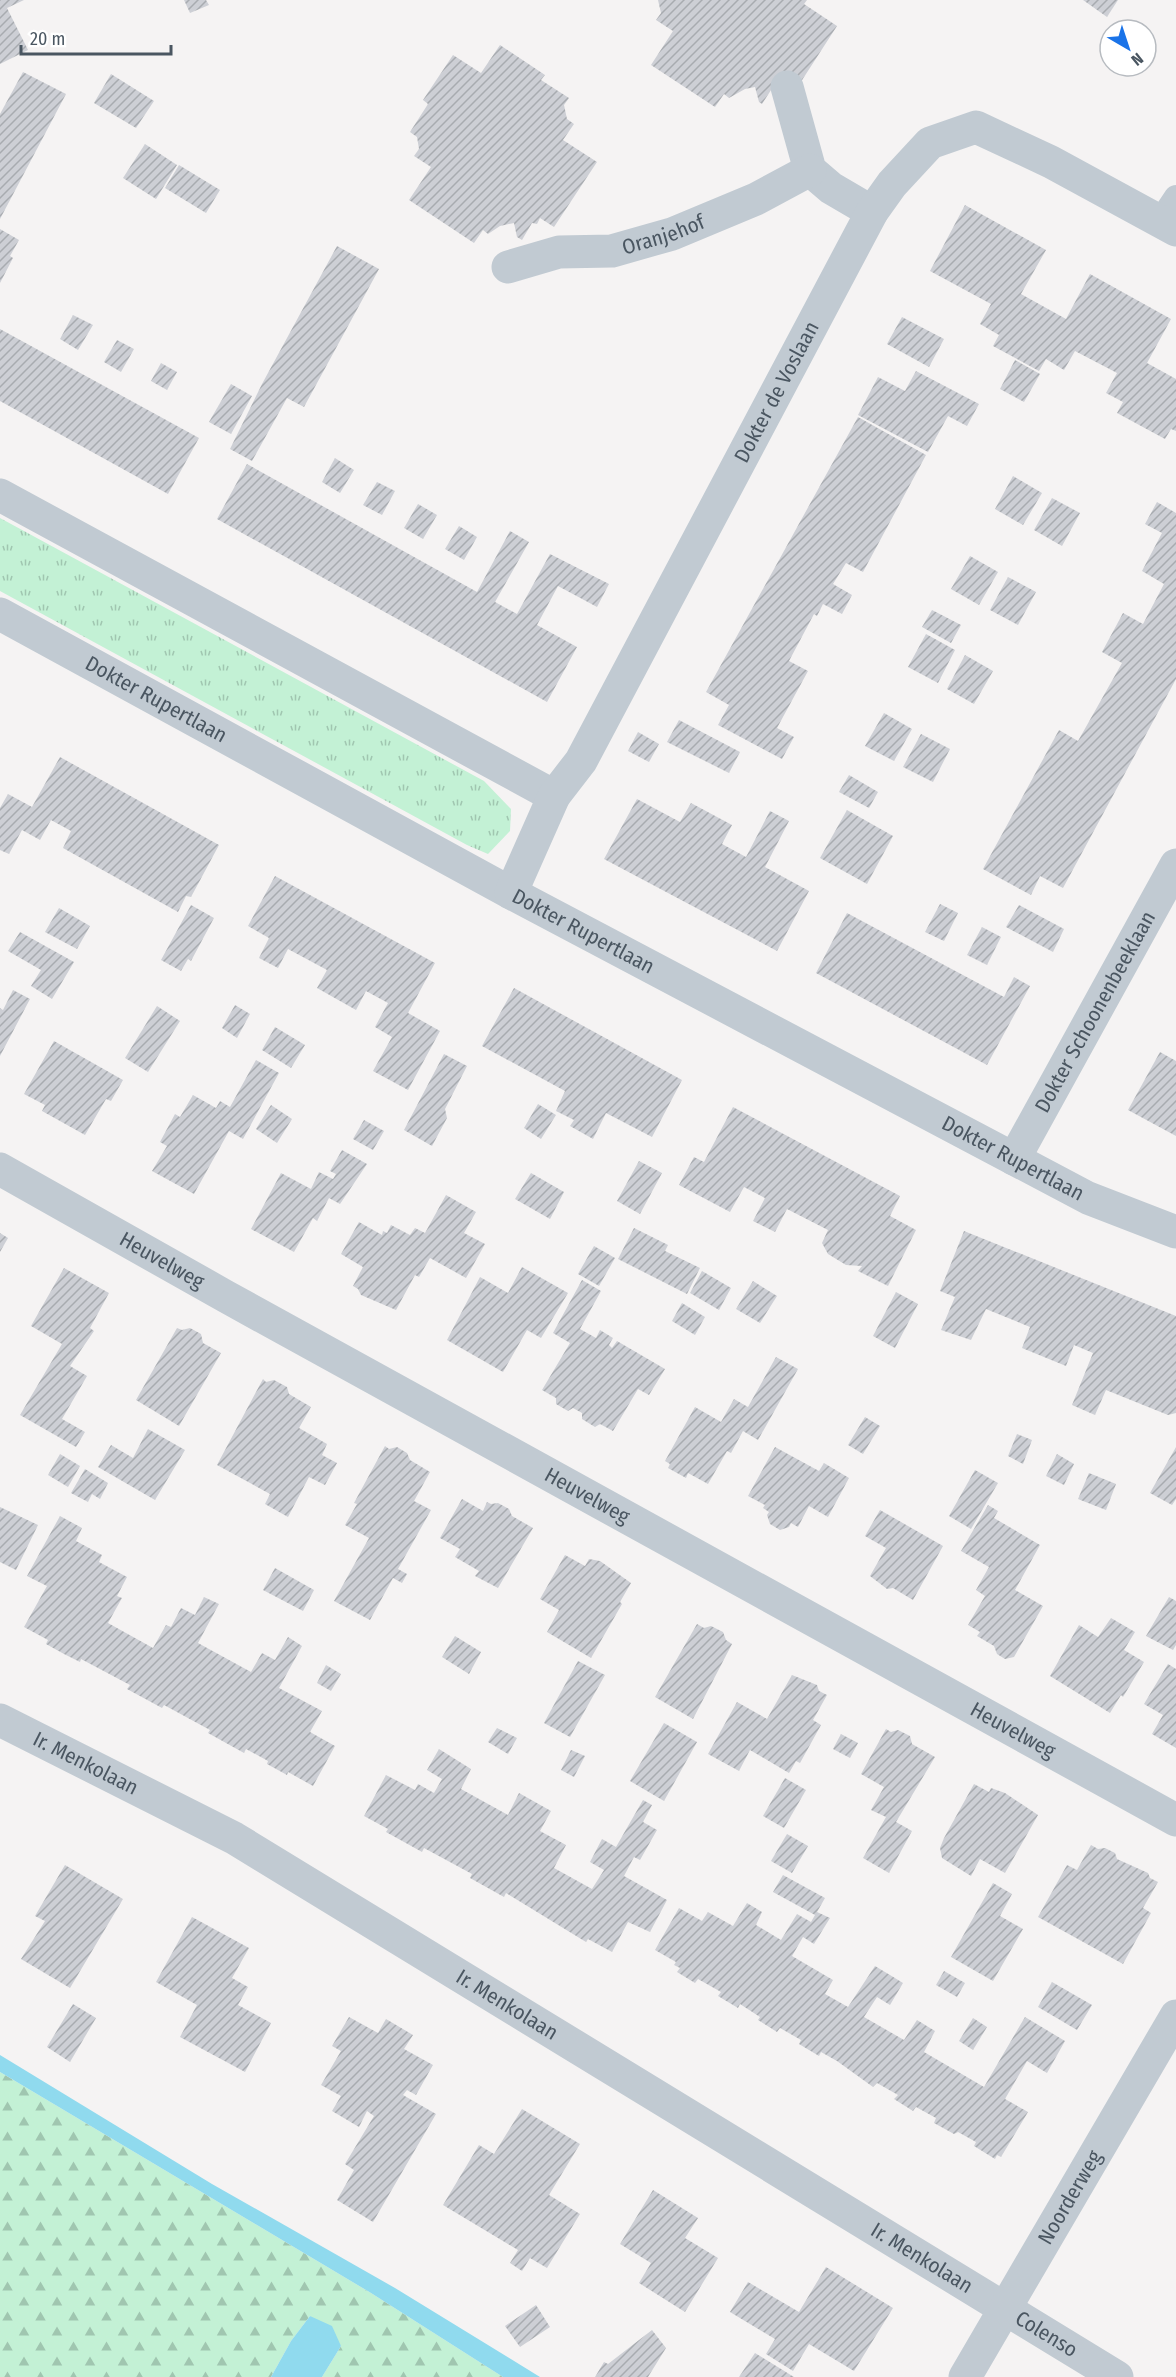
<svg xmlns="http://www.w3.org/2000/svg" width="1176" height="2377" font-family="'Fira Sans Condensed',sans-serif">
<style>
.grass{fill:url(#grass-tufts)}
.forest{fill:url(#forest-firs)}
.water{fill:#90daee}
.building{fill:url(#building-hatch)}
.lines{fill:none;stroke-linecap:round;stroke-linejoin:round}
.service{stroke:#c1cad2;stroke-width:24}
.minor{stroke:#c1cad2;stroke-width:33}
.labels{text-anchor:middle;stroke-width:5;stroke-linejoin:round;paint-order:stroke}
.street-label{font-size:21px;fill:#4a5661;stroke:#fff}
</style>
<defs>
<pattern id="grass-tufts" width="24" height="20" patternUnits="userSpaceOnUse" patternTransform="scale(1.5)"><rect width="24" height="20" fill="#c3f1d5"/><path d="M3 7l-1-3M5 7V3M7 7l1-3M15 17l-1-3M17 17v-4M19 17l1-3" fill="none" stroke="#a0c6b0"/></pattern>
<pattern id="forest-firs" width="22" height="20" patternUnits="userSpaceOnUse" patternTransform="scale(1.5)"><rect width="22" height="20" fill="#c3f1d5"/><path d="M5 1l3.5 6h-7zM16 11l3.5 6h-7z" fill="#a0c6b0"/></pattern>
<pattern id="building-hatch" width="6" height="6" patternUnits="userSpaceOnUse" patternTransform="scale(1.5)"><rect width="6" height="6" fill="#cdcfd5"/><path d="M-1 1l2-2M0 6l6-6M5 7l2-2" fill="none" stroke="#a8abb0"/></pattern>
</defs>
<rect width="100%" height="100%" fill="#f5f3f3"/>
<path class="grass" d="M0,518L484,781L511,809L510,831L488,854L467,845L0,591Z"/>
<path class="forest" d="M0,2072L371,2293L503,2377H322L341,2346L310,2316L291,2341L271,2377H0Z"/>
<g class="water">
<path d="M0,2055L212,2184L395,2288L540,2377H503L371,2293L0,2072Z"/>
<path d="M310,2316L332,2326L341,2346L322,2377H271L291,2341Z"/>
</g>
<g class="building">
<path d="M0,0H24L7,8L28,50L0,64Z"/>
<path d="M184,0H206L209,5L190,13Z"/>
<path d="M658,0H807L804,4L837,26L795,91L773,87L762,104L759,102L755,87L745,89L729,98L724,94L715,107L651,65L673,31L656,20L661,13Z"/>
<path d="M1083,0H1118L1107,17Z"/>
<path d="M500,45L545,75L541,80L569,98L564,105L567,119L574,124L563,140L597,162L554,227L540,218L537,224L532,223L522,240L517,237L514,223L500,226L488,234L483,230L474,243L409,200L431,167L414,156L419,149L417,137L410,132L428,104L423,100L453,55L481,73Z"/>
<path d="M23,72L66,94L0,219V114Z"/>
<path d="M111,74L154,101L136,128L94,103Z"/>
<path d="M145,144L177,165L156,199L123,178Z"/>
<path d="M179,165L220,190L206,213L165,188Z"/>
<path d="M965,205L1046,250L1021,294L1066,319L1090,274L1171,319L1147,363L1176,379V431L1171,429L1165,439L1117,413L1123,402L1106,393L1117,373L1075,351L1064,370L1046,359L1039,371L993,346L999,335L980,324L991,304L930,271Z"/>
<path d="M0,229L19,240L10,256L13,258L0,283Z"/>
<path d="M337,246L379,269L304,407L287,398L252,461L230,449L262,384Z"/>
<path d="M73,315L93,325L78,350L60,339Z"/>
<path d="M902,317L944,339L929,367L887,344Z"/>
<path d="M0,329L199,438L168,494L0,401Z"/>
<path d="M117,340L134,349L121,372L104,362Z"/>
<path d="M1015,360L1040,374L1024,402L1000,389Z"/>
<path d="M161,363L177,372L167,390L151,381Z"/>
<path d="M916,371L979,404L967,426L948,416L928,452L858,415L878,377L905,391Z"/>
<path d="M231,384L252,396L231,434L209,422Z"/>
<path d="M858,417L926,455L863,572L846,563L833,584L852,595L842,614L823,604L817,616L814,614L789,661L808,671L777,728L794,737L782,759L718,725L729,705L706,692Z"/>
<path d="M335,458L354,470L340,493L322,482Z"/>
<path d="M247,464L477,592L510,531L529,542L495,602L517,614L550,554L609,584L597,607L558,586L537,625L577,647L547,702L217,519Z"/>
<path d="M1013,476L1042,493L1023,525L995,509Z"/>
<path d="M377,482L395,491L382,515L363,505Z"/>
<path d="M1052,498L1080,513L1062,546L1034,530Z"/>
<path d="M1157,502L1176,513V679L1063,888L1040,876L1031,895L983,869L1059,730L1078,741L1122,663L1102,652L1123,613L1143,624L1164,584L1142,571L1162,533L1145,524Z"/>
<path d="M418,504L437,515L423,539L404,528Z"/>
<path d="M459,526L477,537L464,560L445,549Z"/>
<path d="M970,556L998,572L979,605L951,589Z"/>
<path d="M1008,577L1036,592L1018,625L990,610Z"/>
<path d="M932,610L961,625L951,643L922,627Z"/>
<path d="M926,634L955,650L938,683L908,667Z"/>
<path d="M965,655L993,671L974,704L947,689Z"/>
<path d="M884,713L912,729L894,761L865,746Z"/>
<path d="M679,720L740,752L729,773L667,742Z"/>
<path d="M638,732L659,744L649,762L628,751Z"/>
<path d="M921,734L950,749L933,782L903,767Z"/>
<path d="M60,757L219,845L191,897L186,896L178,912L63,848L71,831L51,820L40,840L22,830L9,854L0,850V808L8,794L32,807Z"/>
<path d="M849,775L878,792L869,808L839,792Z"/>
<path d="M637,799L680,822L691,803L732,825L722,844L746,857L770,811L789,821L765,867L809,891L777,951L604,859Z"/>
<path d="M847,810L893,836L867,884L820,858Z"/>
<path d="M275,876L435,963L408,1013L440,1031L408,1090L373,1071L392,1037L375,1027L388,1003L366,991L356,1010L317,988L327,970L288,949L278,968L259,958L269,938L248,926Z"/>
<path d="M940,904L958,913L944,941L925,932Z"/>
<path d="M191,905L214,918L191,961L188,959L181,971L161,960Z"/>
<path d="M1019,905L1064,929L1053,952L1006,927Z"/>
<path d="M59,908L90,926L77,949L45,932Z"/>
<path d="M847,913L1004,997L1014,977L1030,986L987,1065L816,973Z"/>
<path d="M982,927L1001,937L987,965L967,955Z"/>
<path d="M20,932L74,962L52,999L31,986L41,970L8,951Z"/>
<path d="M514,988L682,1080L652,1137L606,1113L593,1139L570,1126L574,1120L556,1111L565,1091L482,1046Z"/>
<path d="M13,990L30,999L0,1056V1008L3,1010Z"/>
<path d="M235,1005L250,1014L237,1038L222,1028Z"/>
<path d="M157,1006L180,1021L148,1072L125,1058Z"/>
<path d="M275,1027L305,1045L291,1068L262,1050Z"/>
<path d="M54,1041L123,1080L111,1101L106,1099L85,1135L42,1111L45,1105L24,1094Z"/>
<path d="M1160,1052L1176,1061V1136L1128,1110Z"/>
<path d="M444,1054L467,1066L445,1109L447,1118L432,1146L404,1130Z"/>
<path d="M256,1060L279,1073L243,1139L229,1131L194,1194L152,1171L167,1146L160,1142L175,1114L180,1117L193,1095L216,1108L220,1101L230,1107Z"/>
<path d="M538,1104L556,1115L541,1139L524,1128Z"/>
<path d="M271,1105L292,1119L277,1143L256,1129Z"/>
<path d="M733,1107L900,1196L890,1216L916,1230L888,1286L858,1271L862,1266L846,1265L828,1254L822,1243L828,1230L787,1209L775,1232L753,1221L765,1198L744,1187L730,1212L679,1185L694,1157L704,1162Z"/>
<path d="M364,1120L384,1131L373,1150L353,1139Z"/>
<path d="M342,1150L367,1164L340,1204L329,1198L317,1221L313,1218L294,1252L251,1229L281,1173L311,1189L319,1172L333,1179L336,1174L330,1171Z"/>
<path d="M639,1161L662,1173L640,1214L617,1201Z"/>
<path d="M531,1173L564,1192L550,1219L515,1199Z"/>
<path d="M446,1195L476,1212L464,1233L485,1244L466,1278L430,1258L419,1277L415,1275L396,1310L361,1295L358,1289L353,1286L363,1267L341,1254L359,1222L382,1235L383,1231L387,1233L391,1225L410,1235L415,1228L425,1233Z"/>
<path d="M634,1228L668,1245L665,1251L700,1268L687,1294L618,1259Z"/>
<path d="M964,1231L1176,1316V1413L1168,1415L1106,1390L1095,1415L1072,1405L1093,1353L1074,1345L1066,1366L1022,1348L1030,1327L986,1309L971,1340L941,1330L955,1297L940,1291Z"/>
<path d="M0,1233L8,1238L0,1252Z"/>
<path d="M594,1246L615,1258L599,1286L578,1274Z"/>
<path d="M522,1267L568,1293L541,1338L527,1330L503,1372L447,1340L480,1277L508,1293Z"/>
<path d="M64,1268L109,1293L90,1328L94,1331L70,1366L87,1376L62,1419L85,1432L76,1447L20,1415L62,1344L31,1326Z"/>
<path d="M702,1271L731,1288L719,1310L690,1293Z"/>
<path d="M582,1280L601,1291L580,1329L596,1338L600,1330L613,1338L609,1345L612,1348L617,1341L665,1369L649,1395L638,1389L613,1431L600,1424L595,1427L582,1419V1413L573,1408L568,1411L556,1404V1398L542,1390L570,1343L553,1333Z"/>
<path d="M753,1281L777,1296L760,1323L736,1309Z"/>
<path d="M896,1292L918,1304L895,1348L873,1336Z"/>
<path d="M682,1303L705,1317L695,1335L672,1321Z"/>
<path d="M177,1328L182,1330L190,1328L201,1334L203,1343L221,1353L179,1426L136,1400Z"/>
<path d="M776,1357L798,1369L758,1440L743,1431L731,1453L727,1451L708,1484L688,1473L686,1478L668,1468L670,1464L665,1461L695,1407L721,1422L734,1399L748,1407Z"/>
<path d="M263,1379L266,1382L274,1380L287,1387L289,1394L311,1407L299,1428L327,1444L322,1455L337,1463L325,1485L309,1477L288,1517L265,1504L270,1494L217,1465Z"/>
<path d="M865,1417L880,1426L863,1454L848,1445Z"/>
<path d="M148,1429L185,1450L155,1500L98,1467L111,1445L133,1458Z"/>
<path d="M1017,1434L1032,1440L1023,1464L1008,1456Z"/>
<path d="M385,1446L389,1449L397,1447L407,1453L410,1460L430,1472L414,1501L431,1510L398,1569L407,1574L402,1583L393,1578L370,1620L334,1601L369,1538L345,1525L357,1504L354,1503Z"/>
<path d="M775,1447L819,1471L824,1463L849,1478L828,1517L809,1506L798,1527L791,1523L789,1527L780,1530L770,1524L767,1515L769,1512L763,1508L765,1505L748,1496Z"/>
<path d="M1176,1447V1499L1172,1505L1150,1493Z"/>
<path d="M60,1454L80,1466L68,1487L48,1475Z"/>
<path d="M1057,1454L1074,1464L1064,1485L1046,1476Z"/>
<path d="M85,1469L108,1483L100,1499L92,1494L88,1502L71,1493Z"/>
<path d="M975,1470L998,1483L971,1529L949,1516Z"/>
<path d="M1089,1473L1116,1484L1106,1510L1078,1499Z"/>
<path d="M462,1499L483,1511L487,1502L491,1504L498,1503L509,1509L512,1516L533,1528L498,1588L475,1576L479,1571L455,1557L460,1549L440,1538Z"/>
<path d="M988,1505L998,1511L994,1518L1040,1545L1015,1590L1043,1606L1014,1657L1005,1659L997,1654L994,1646L977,1636L980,1632L968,1625L985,1596L976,1590L989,1567L961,1551Z"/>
<path d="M0,1507L38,1525L16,1570L0,1562Z"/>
<path d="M880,1510L943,1546L913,1600L893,1588L887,1589L870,1576L886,1548L865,1536Z"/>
<path d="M60,1516L82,1528L76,1541L102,1555L99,1562L127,1577L117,1596L122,1598L108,1623L153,1648L166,1625L171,1627L181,1608L195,1615L204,1597L219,1604L198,1643L251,1672L262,1653L275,1660L288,1637L302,1646L279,1688L322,1711L310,1732L335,1746L313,1786L288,1772L287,1775L267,1764L268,1761L246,1749L244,1753L208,1733L210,1730L164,1705L162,1708L127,1689L130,1685L81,1659L80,1662L64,1654L46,1644L48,1640L24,1627L47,1586L27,1576Z"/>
<path d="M565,1555L585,1566L589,1559L600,1561L631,1583L620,1602L622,1604L591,1658L547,1632L559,1610L540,1599Z"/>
<path d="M275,1568L314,1590L303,1611L263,1590Z"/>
<path d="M1169,1597L1176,1601V1645L1173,1650L1146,1636Z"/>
<path d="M1111,1618L1135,1632L1124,1650L1144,1662L1123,1697L1121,1695L1110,1713L1050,1676L1079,1625L1098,1637Z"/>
<path d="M697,1624L704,1628L711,1626L723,1632L726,1640L732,1644L693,1719L655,1697Z"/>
<path d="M455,1636L481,1652L469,1674L442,1657Z"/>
<path d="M578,1661L605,1675L570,1737L544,1723Z"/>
<path d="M1168,1664L1176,1669V1748L1152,1734L1163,1715L1144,1704Z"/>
<path d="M326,1665L341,1674L331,1691L317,1683Z"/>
<path d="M792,1675L817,1685L819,1691L827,1695L813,1720L821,1725L800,1763L796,1761L789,1773L750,1750L739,1771L708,1754L737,1702L767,1719Z"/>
<path d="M664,1723L697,1742L664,1801L630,1781Z"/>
<path d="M497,1728L517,1738L508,1754L488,1742Z"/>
<path d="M886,1729L891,1732L898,1730L910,1736L912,1744L935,1757L896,1822L912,1831L889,1873L863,1858L886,1817L871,1810L884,1787L861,1774Z"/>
<path d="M841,1734L858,1743L850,1758L833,1749Z"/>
<path d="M439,1749L471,1769L461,1789L508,1815L519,1793L551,1811L540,1831L566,1845L554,1868L592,1889L604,1870L590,1862L602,1839L616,1847L643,1800L652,1805L643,1822L657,1830L640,1860L634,1857L624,1876L667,1900L650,1932L628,1922L612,1952L588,1939L586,1942L506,1893L504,1897L470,1878L472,1874L424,1848L422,1852L386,1832L388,1829L364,1816L386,1775L415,1790L418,1784L434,1793L442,1779L427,1770Z"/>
<path d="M571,1750L585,1756L574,1777L561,1770Z"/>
<path d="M785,1778L806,1790L784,1828L763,1816Z"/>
<path d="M974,1784L989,1792L991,1788L1005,1793L1038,1815L1005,1873L980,1859L971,1876L942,1858L940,1848L944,1838Z"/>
<path d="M787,1834L808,1846L792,1873L771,1861Z"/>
<path d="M1091,1845L1098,1849L1105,1848L1115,1853L1117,1859L1148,1873L1150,1878L1158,1882L1143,1908L1151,1913L1123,1964L1038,1917L1067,1865L1077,1870Z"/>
<path d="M65,1865L123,1899L70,1988L21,1959L45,1921L35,1916Z"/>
<path d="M783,1875L825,1898L817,1912L830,1918L814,1944L803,1937L792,1956L833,1980L825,1994L848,2007L875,1966L890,1975L903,1983L890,2005L877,1997L864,2017L904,2040L917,2020L935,2031L924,2052L984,2087L1025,2017L1065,2041L1047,2073L1027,2061L1005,2099L1028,2112L1001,2157L997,2155L995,2159L974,2146L976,2142L958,2132L954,2134L934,2123L936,2118L916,2107L913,2111L894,2099L898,2095L877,2083L873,2087L837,2061L821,2052L819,2056L799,2044L801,2040L780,2028L777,2032L758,2020L760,2017L740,2004L738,2008L718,1996L721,1992L698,1979L695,1983L677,1972L680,1968L674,1965L676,1962L655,1950L679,1908L702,1921L708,1912L733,1926L747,1903L762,1912L756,1925L781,1940L797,1914L811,1922L815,1915L773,1892Z"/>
<path d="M993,1883L1012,1894L1000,1916L1023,1929L993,1981L951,1957Z"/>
<path d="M192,1917L249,1948L232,1978L248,1987L238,2005L271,2023L245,2072L180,2037L197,2005L156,1982Z"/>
<path d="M944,1971L965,1983L957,1997L936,1985Z"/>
<path d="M1052,1982L1092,2005L1077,2030L1038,2007Z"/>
<path d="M73,2004L96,2018L70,2062L47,2047Z"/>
<path d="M349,2017L378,2033L386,2019L413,2035L404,2049L433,2065L416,2095L407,2090L403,2095L436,2114L373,2222L337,2200L354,2170L345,2164L374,2116L367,2111L359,2127L332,2111L341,2096L321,2085L341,2051L332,2046Z"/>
<path d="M973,2018L987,2027L973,2050L959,2041Z"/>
<path d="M522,2109L580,2144L549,2195L580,2214L547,2268L530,2258L522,2271L510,2263L518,2250L443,2205L479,2145L494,2154Z"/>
<path d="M653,2190L698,2218L685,2238L718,2258L685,2312L639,2283L651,2263L620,2244Z"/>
<path d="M826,2267L893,2308L854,2371L809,2344L793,2371L766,2354L775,2339L730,2312L748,2282L799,2312Z"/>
<path d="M536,2305L550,2327L520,2347L505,2326Z"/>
<path d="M652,2330L666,2348L648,2377H595L604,2362L608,2364Z"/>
<path d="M755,2353L794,2377H739Z"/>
</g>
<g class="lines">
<path class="service" d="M1160,221L1176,197"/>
<g class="minor">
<path d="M787,87L810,170L831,188L872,212"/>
<path id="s1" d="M508,267L559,252L612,251L672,234L756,199L810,170"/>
<path d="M0,495L554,796"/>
<path id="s2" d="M0,614L511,893L1088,1198L1176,1232"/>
<path id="s3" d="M511,893L554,796L581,761L872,212L892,184L930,143L976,127L1051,162L1176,230"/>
<path id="s4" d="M1014,1159L1176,865"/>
<path id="s5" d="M0,1169L225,1296L1176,1820"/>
<path id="s6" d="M0,1720L234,1838L1117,2377"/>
<path id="s7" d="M965,2377L1176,2016"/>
</g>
</g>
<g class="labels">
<g class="street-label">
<text dy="7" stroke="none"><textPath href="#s1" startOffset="160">Oranjehof</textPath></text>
<text dy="7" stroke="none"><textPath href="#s3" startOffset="568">Dokter de Voslaan</textPath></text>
<text dy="7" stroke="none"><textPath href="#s2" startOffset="178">Dokter Rupertlaan</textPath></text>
<text dy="7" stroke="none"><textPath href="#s2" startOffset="664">Dokter Rupertlaan</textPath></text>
<text dy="7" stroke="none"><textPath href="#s4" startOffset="168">Dokter Schoonenbeeklaan</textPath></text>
<text dy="7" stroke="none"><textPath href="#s2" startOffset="1150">Dokter Rupertlaan</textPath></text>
<text dy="7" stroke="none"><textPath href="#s5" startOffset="186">Heuvelweg</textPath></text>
<text dy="7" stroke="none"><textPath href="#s5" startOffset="672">Heuvelweg</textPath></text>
<text dy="7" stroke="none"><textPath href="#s5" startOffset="1158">Heuvelweg</textPath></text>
<text dy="7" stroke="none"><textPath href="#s6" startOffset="96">Ir. Menkolaan</textPath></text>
<text dy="7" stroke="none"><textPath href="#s6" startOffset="582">Ir. Menkolaan</textPath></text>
<text dy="7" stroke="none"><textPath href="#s7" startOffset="208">Noorderweg</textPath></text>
<text dy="7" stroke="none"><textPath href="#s6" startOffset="1068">Ir. Menkolaan</textPath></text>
<text dy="7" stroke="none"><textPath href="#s6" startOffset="1214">Colenso</textPath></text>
</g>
</g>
<g transform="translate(1128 48) rotate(141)"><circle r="28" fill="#ffffff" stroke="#b7bbc0" stroke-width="1.5"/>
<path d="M0-4.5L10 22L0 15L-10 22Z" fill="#1a73e8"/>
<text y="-9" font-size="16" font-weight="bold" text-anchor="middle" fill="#4a5661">N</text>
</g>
<path d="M21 45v9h150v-9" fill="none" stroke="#4a5661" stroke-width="3"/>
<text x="30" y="45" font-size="18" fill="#4a5661" stroke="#ffffff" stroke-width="4.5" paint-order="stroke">20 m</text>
</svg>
